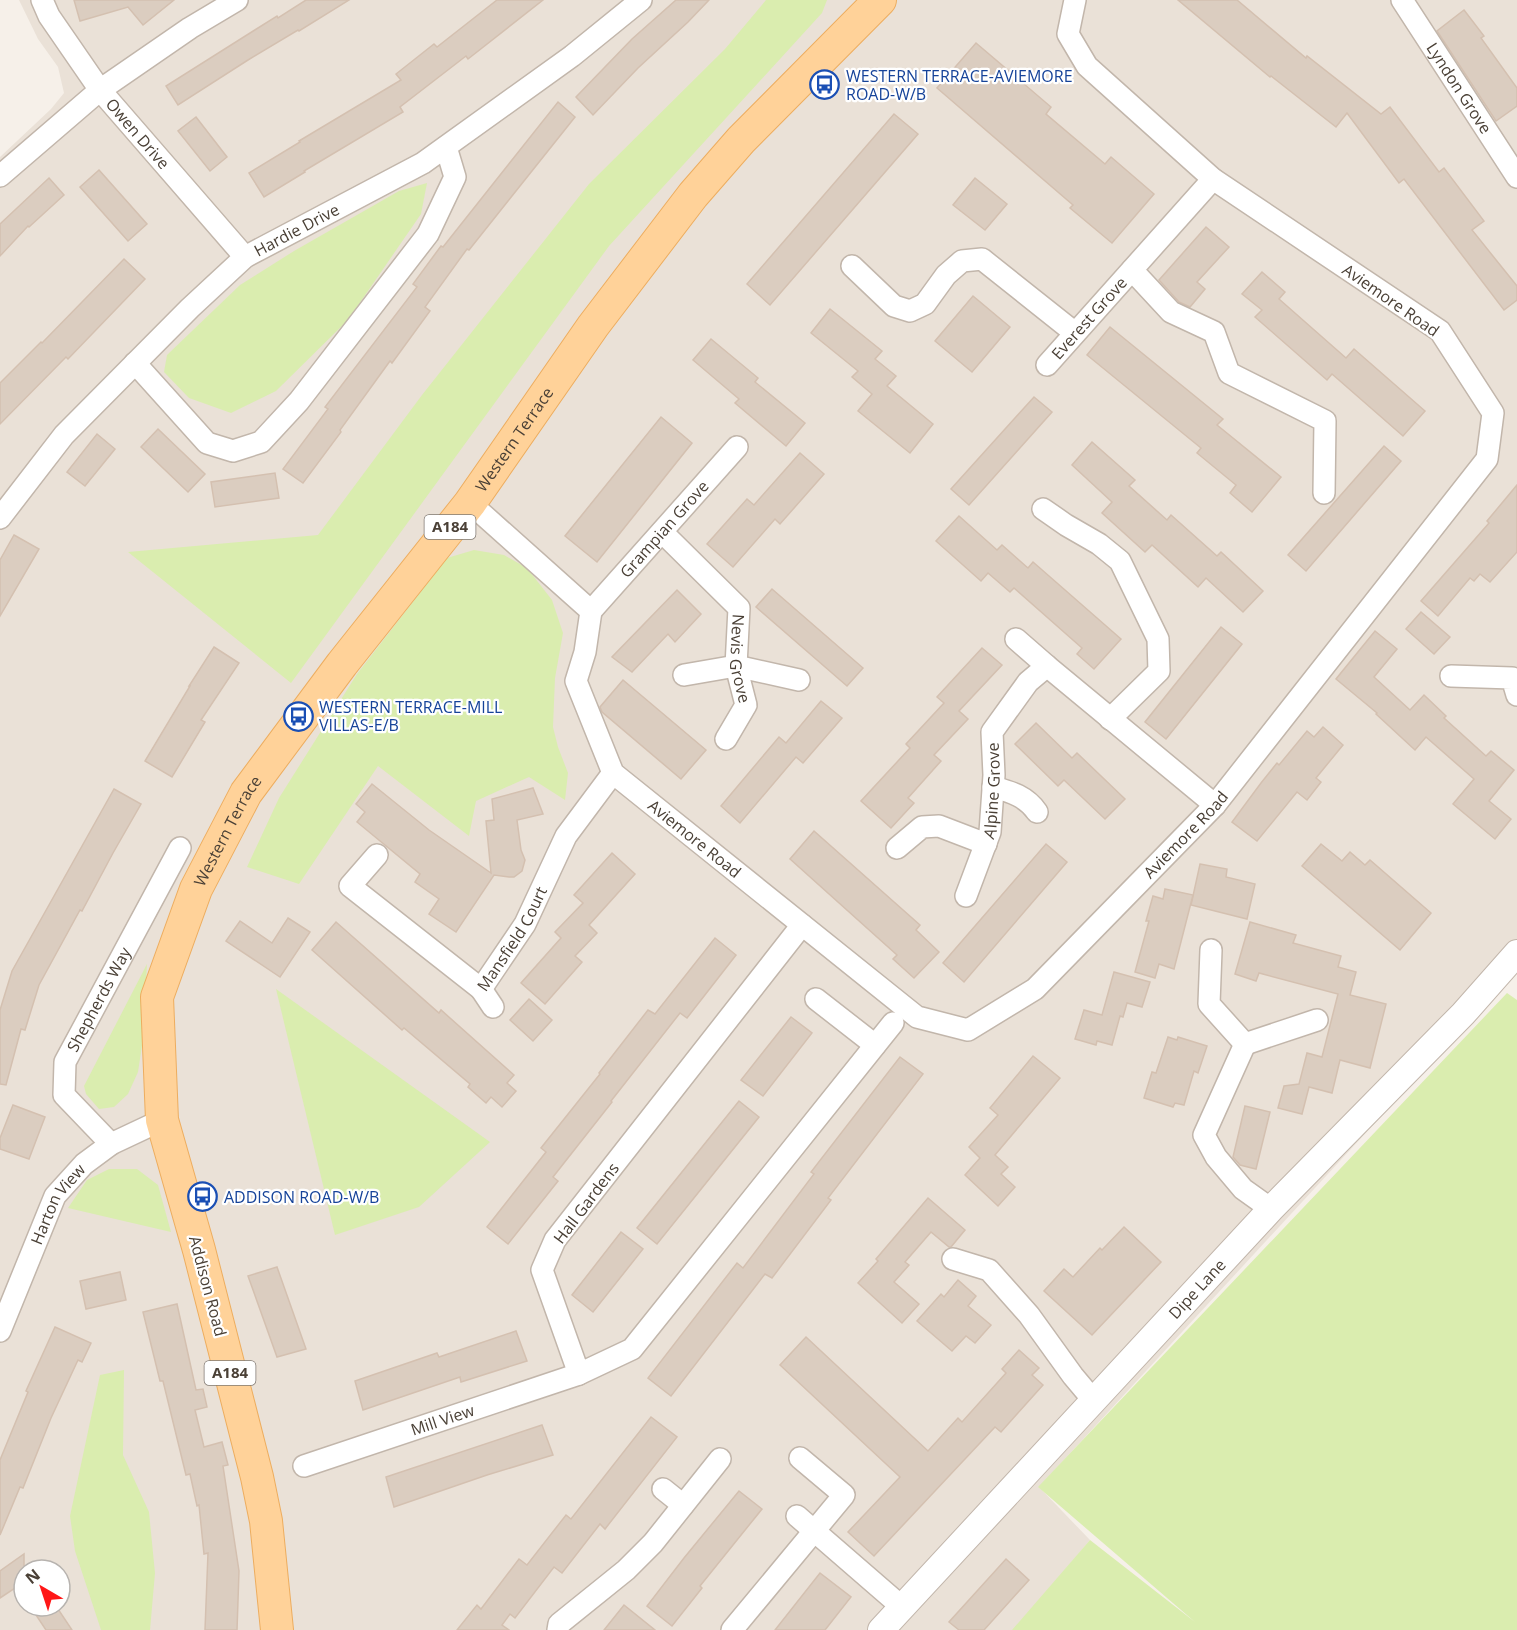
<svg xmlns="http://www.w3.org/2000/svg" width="1517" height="1630" font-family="'Open Sans',sans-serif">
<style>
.residential{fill:#eae1d7;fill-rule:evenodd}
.green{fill:#daedaf}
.building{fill:#dbcdc0;stroke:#d4c0b0;stroke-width:1.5}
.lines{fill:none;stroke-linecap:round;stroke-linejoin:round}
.minor-casing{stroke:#c2b6ab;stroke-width:24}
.tertiary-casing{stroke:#c2b6ab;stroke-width:28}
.primary-casing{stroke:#edad5f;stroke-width:34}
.minor{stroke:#fff;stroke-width:21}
.tertiary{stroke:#fff;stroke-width:26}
.primary{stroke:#ffd299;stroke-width:32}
.labels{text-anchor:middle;stroke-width:4.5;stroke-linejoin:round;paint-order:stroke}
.shield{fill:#fff;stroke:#807972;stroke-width:1.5}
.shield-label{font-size:15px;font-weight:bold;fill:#4a4036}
.transit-label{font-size:16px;fill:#164399;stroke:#fff;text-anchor:start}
.street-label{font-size:16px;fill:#4a4036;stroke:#fff}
</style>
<rect width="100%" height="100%" fill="#f6f0e9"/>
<path class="residential" d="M19,0H1517V969L1039,1487L1090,1540L1015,1630H0V157L51,109L64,93L58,67L38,39ZM24,1570H60V1606H24Z"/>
<g class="green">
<path d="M766,0H827L822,13L609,246L291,683L128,552L318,535L422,395L589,184L725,49Z"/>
<path d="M427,183L421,214L348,320L276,391L231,413L189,398L164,372L167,355L240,285L294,251L399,191Z"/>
<path d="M474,550L504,555L527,568L552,600L563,633L555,678L553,727L558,747L568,773L565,800L529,777L476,801L469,836L378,766L299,884L247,867L279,798L357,674L447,558Z"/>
<path d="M147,964L143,1039L138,1072L128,1094L114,1107L99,1109L86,1094L84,1086Z"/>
<path d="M276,989L490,1142L419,1207L335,1235Z"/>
<path d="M1507,993L1517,1000V1630H1012L1090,1540L1195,1622L1038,1487Z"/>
<path d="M109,1169H137L158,1185L171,1232L68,1208L87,1180Z"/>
<path d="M124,1370L123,1455L149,1512L155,1573L150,1630H101L75,1551L70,1516L100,1375Z"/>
</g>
<g class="building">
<path d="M74,0H174L143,25L128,7L80,21Z"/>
<path d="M306,0H349L299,31L298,30L248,60L178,105L166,86L277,16L278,18Z"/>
<path d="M497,0H543L468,59L466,56L400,107L403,112L304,171L305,172L264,197L249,173L300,142L299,141L401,80L396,74L434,44L437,47Z"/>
<path d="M676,0H709L688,22L638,68L593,115L576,97L632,39Z"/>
<path d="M1178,0H1237L1306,58L1307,56L1381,114L1390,107L1439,172L1444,168L1484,221L1472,230L1517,286V300L1504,310L1404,179L1399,183L1347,113L1336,127L1271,76L1270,77Z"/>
<path d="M1464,10L1484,36L1481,38L1517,88V106L1496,121L1437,31Z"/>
<path d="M976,43L1051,107L1046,114L1105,164L1111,157L1154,194L1112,243L1070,208L1073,205L937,88Z"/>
<path d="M558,102L575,117L469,250L467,249L425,307L430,311L392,363L390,361L340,430L341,432L303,483L283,469L328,409L325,407L417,287L413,284L441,246L443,247Z"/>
<path d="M894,114L918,134L770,305L747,284Z"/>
<path d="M196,117L227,157L210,171L178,131Z"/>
<path d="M99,170L147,224L128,241L80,187Z"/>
<path d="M49,178L64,195L29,227L28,226L0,256V224Z"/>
<path d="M975,178L1007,204L985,230L953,205Z"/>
<path d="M1206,227L1229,247L1197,282L1205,289L1190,307L1179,302L1159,280Z"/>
<path d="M124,259L145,279L68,359L66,357L0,424V383L41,342L42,343Z"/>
<path d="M1262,272L1285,292L1279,299L1346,358L1354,349L1425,411L1403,436L1332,374L1327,380L1255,317L1262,310L1242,294Z"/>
<path d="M973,296L1010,327L972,372L935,341Z"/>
<path d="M830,309L882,351L875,359L896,376L887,386L933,424L910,453L858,411L872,394L852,377L858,371L811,333Z"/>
<path d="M1110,327L1223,419L1217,425L1281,477L1252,512L1230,493L1236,485L1197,453L1201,448L1087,355Z"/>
<path d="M711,339L758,378L755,382L805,423L786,446L735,403L739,399L693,360Z"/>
<path d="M1034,397L1052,412L969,505L951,489Z"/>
<path d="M661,417L692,443L597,562L565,536Z"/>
<path d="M158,429L205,474L188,492L141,447Z"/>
<path d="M97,434L115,449L85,486L67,472Z"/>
<path d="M1092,442L1135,480L1129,486L1167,520L1171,515L1217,556L1221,552L1263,591L1243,612L1206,578L1198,587L1152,545L1145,552L1102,513L1112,502L1072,465Z"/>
<path d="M1384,446L1401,461L1306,571L1288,555Z"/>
<path d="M800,453L824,474L780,524L775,519L733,567L707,544L747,499L754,505Z"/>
<path d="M275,473L279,498L215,507L211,482Z"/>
<path d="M1517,485V552L1490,582L1480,574L1474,581L1470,578L1438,616L1421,601L1489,523L1487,521Z"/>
<path d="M959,516L997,550L1002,545L1028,568L1033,562L1121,639L1094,669L1077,654L1082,648L1014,588L1010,592L988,573L981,581L936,541Z"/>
<path d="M14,535L39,549L0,616V560Z"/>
<path d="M772,589L863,668L847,686L756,607Z"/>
<path d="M677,590L701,614L675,642L668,634L632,672L612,657Z"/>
<path d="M1421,612L1450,637L1434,654L1406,629Z"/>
<path d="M1221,627L1242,644L1166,739L1145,722Z"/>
<path d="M1375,631L1397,649L1374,677L1410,710L1424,695L1446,716L1444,718L1486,756L1491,751L1514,770L1489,801L1511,819L1495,839L1453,804L1474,779L1426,737L1415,750L1376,714L1377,713L1336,679Z"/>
<path d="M214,647L239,663L201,720L205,722L172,777L145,761L190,686H189Z"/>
<path d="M982,648L1002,665L959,711L968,719L934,755L941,761L908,798L914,803L891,828L861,801L910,748L906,744L944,703L937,697Z"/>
<path d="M623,680L706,750L681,779L602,712L600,707Z"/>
<path d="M821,701L842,718L803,763L796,757L740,823L721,806L779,737L786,743Z"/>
<path d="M1036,723L1072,758L1077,753L1125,799L1105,819L1064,780L1058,786L1015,744Z"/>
<path d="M1323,727L1343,745L1316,778L1321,782L1307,800L1297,792L1257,841L1232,822L1261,783L1277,763L1279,765L1307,731L1314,737Z"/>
<path d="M372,784L429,830L491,873L486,821L494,820L492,799L533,788L543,814L517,820L521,850L525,860L522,871L514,877H509L494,875L456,932L429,914L439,899L415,882L420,874L357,822L365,812L356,804Z"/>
<path d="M114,789L141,804L113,853L82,911L80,910L39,985L25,1030L21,1029L6,1085L0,1084V1010L12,971Z"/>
<path d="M814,831L920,925L916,930L939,952L914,978L893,959L897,955L790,859Z"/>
<path d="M1046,844L1067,862L964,982L943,963Z"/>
<path d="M1321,844L1342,861L1350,852L1365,865L1370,860L1431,913L1400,950L1302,866Z"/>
<path d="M612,853L635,874L589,925L597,933L575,956L582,962L545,1004L521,983L561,938L555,932L583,903L574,895Z"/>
<path d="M1200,864L1227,869L1226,877L1255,884L1247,919L1191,905Z"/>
<path d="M1165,889L1193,895L1174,969L1159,964L1155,978L1135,972L1149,921H1146L1153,896L1163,899Z"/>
<path d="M288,918L310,932L280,977L226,941L240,921L272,943Z"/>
<path d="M336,922L439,1013L441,1010L514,1075L507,1083L516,1091L502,1107L491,1097L486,1103L468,1087L470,1084L404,1028L402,1030L312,950Z"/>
<path d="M1250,922L1296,935L1293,943L1341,956L1338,967L1356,972L1350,995L1386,1004L1370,1068L1340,1060L1332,1093L1309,1087L1302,1114L1278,1108L1284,1086L1299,1084L1307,1053L1322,1057L1338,994L1259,973L1256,981L1235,974Z"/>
<path d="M715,938L736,955L687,1018L680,1013L611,1101L612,1102L553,1177L558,1181L508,1244L487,1227L546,1152L541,1148L600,1074L599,1073L648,1010L655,1014Z"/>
<path d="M1114,972L1150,982L1142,1007L1127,1003L1123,1017L1120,1016L1112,1045L1097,1041L1096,1045L1075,1039L1084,1010L1102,1015Z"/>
<path d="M529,999L552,1020L533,1041L510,1020Z"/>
<path d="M791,1017L812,1033L763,1096L741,1080Z"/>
<path d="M1168,1037L1177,1040L1178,1037L1207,1046L1198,1073L1194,1071L1184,1105L1175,1103L1173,1107L1144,1098L1152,1072L1156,1073Z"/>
<path d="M1033,1056L1060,1078L995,1155L1008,1167L1001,1174L1015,1187L998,1206L965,1175L980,1158L969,1147L998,1115L990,1108Z"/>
<path d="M900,1057L923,1074L828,1198L831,1200L772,1278L765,1274L671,1396L648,1378L737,1263L743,1268L814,1174L811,1172Z"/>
<path d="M739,1101L759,1117L657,1244L637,1228Z"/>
<path d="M13,1105L45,1117L29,1159L0,1149V1138Z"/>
<path d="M1245,1106L1270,1112L1256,1169L1240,1165L1233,1157Z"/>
<path d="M928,1198L965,1230L951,1247H949L931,1232L905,1262L909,1265L894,1282L919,1304L902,1323L858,1283L878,1261L876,1259Z"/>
<path d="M1124,1227L1161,1262L1092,1335L1044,1291L1064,1269L1073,1277L1100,1248L1102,1250Z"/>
<path d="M621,1232L643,1249L593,1312L572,1295Z"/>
<path d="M277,1267L306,1349L277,1357L248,1276Z"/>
<path d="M120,1272L126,1300L86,1309L80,1281Z"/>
<path d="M958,1280L976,1296L968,1306L991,1325L975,1343L966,1336L952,1351L917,1321L941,1294L944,1297Z"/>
<path d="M177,1304L196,1390L203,1389L207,1407L195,1410L204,1447L222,1442L228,1465L223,1466L239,1571L237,1630H205L208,1553L204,1554L199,1505L197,1506L190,1474L186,1475L163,1381H160L143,1312Z"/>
<path d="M55,1327L91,1343L82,1362L78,1360L51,1418L23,1488L20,1487L0,1535V1460L28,1392L26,1391Z"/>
<path d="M516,1331L527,1361L461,1382L460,1377L363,1410L355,1381L437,1353L439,1357Z"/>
<path d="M806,1337L928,1451L958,1418L962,1422L1006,1373L1002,1369L1019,1350L1039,1368L1032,1375L1043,1385L1001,1432L995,1427L874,1556L848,1532L900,1477L780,1365Z"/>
<path d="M651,1417L677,1437L605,1529L600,1524L562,1573L554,1567L515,1618L510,1614L502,1625L509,1630H457L477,1605L481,1609L519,1559L527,1565L566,1515L571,1519Z"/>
<path d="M542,1425L553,1455L487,1475L394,1507L386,1477Z"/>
<path d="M739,1491L762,1509L700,1586L702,1588L672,1626L647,1606L684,1558Z"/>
<path d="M24,1554V1582L0,1598V1571Z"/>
<path d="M1006,1559L1029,1580L984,1630H959L949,1622Z"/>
<path d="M820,1573L851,1597L825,1630H775Z"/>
<path d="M624,1605L655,1630H604Z"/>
<path d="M30,1606H56L72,1630H46Z"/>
</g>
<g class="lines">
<defs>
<g id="minor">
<path id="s1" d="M42,0L49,16L100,90L245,257"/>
<path id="s2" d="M1402,0L1517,177"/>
<path d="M0,176L100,90L190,28L237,0"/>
<path d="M852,266L894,306L910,311L925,304L946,275L962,261L982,259L1075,333"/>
<path d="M1132,270L1171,312L1214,332L1229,373L1325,421L1324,493"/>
<path d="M135,363L207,443L233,451L261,442L299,401L428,234L455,177L446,147"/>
<path id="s3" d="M1047,365L1213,179"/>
<path id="s4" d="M470,503L591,611L585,652L576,681L613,773L917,1017L968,1030L1035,989L1215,805L1487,459L1493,413L1440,331L1213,179L1087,66L1068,34L1075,0"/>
<path d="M1043,509L1066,525L1099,544L1120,561L1158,639L1159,671L1110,719"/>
<path id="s5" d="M0,518L64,435L190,308L245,257L423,163L572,56L641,0"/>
<path id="s6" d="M662,532L739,608L736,666L746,705L726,739"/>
<path id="s7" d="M591,611L737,447"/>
<path d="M1016,639L1047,666L1215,805"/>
<path d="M684,675L736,666L799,680"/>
<path d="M1451,676L1512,678L1517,695"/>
<path d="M993,787C1011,792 1026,796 1037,812"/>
<path d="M897,848L922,827L939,826L986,844"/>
<path id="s8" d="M377,855L350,886L481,989L525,924L566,836L613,773"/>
<path id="s9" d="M966,896L990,832L994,775L992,732L1028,682L1047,666"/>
<path d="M802,925L555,1240L542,1270L579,1374L632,1349L893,1023"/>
<path d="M1211,950L1209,1004L1245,1044L1317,1020"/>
<path d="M481,989L493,1007"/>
<path d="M816,999L875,1045"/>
<path d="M1245,1044L1204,1135L1216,1157L1243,1189L1271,1209"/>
<path id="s10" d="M111,1144L64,1095L65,1062L180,848"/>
<path d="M953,1259L989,1270L1029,1315L1073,1376L1094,1401"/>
<path id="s11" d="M0,1331L55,1196L84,1164L111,1144L162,1120"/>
<path id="s12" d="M304,1466L579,1374"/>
<path d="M663,1489L683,1505"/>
<path d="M797,1516L902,1607"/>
<path d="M558,1630L559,1624L626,1570L653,1543L720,1459"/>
<path d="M732,1630L844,1495L800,1458"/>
</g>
<g id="tertiary">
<path id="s13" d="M881,1630L1271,1209L1463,1014L1517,953"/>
</g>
<g id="primary">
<path id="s14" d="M277,1630L266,1521L257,1477L199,1250L162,1120L157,997L196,889L246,793L342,664L470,503L593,326L693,195L741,140L880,0"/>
</g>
</defs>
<use href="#minor" class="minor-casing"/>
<use href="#tertiary" class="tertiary-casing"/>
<use href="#primary" class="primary-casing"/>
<use href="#minor" class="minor"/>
<use href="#tertiary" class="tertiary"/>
<use href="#primary" class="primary"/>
</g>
<defs>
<symbol id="bus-ring" viewBox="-11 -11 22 22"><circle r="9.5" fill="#fff" stroke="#1a4fb4" stroke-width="1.5"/><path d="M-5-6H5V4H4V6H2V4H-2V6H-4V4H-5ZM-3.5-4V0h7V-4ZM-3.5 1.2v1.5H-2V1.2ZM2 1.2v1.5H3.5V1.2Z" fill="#1a4fb4"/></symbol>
</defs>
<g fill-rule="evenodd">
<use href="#bus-ring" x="808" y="68" width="33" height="33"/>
<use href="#bus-ring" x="282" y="700" width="33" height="33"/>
<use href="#bus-ring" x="186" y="1180" width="33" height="33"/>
</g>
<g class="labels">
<g class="shield">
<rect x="424.5" y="515" width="51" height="24" rx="4.5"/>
<rect x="204.5" y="1361" width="51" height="24" rx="4.5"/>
</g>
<g class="shield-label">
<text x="450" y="532">A184</text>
<text x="230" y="1378">A184</text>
</g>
<g class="transit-label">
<text x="846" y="82">WESTERN TERRACE-AVIEMORE<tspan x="846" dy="18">ROAD-W/B</tspan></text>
<text x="319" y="713">WESTERN TERRACE-MILL<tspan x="319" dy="18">VILLAS-E/B</tspan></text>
<text x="224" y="1203">ADDISON ROAD-W/B</text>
</g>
<g class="street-label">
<text dy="6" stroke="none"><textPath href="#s2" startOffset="105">Lyndon Grove</textPath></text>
<text dy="6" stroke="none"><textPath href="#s1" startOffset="165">Owen Drive</textPath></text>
<text dy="6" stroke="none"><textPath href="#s5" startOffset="417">Hardie Drive</textPath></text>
<text transform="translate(1391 300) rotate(35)" y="6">Aviemore Road</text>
<text dy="6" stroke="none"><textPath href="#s3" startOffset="63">Everest Grove</textPath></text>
<text dy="6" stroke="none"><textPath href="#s14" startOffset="1314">Western Terrace</textPath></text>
<text dy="6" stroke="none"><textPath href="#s7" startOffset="110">Grampian Grove</textPath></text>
<text dy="6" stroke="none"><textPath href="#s6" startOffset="159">Nevis Grove</textPath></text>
<text dy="6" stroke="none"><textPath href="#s9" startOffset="110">Alpine Grove</textPath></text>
<text dy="6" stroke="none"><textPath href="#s14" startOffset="828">Western Terrace</textPath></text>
<text dy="6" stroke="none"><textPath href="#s4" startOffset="1070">Aviemore Road</textPath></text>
<text dy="6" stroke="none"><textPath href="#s4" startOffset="438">Aviemore Road</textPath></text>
<text dy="6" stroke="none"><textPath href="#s8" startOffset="267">Mansfield Court</textPath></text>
<text dy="6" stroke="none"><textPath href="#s10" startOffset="172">Shepherds Way</textPath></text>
<text transform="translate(586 1203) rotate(-53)" y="6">Hall Gardens</text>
<text dy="6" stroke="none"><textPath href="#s11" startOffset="140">Harton View</textPath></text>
<text transform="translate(208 1286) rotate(75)" y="6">Addison Road</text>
<text dy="6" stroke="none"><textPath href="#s13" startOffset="465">Dipe Lane</textPath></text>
<text dy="6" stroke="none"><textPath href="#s12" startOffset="146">Mill View</textPath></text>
</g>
</g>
<g transform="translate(42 1588) rotate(321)"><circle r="28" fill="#ffffff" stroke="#b7b3af" stroke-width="1.5"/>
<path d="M0-4.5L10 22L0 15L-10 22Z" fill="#ff1717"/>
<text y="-9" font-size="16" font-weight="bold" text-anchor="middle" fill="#4a4036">N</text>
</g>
</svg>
